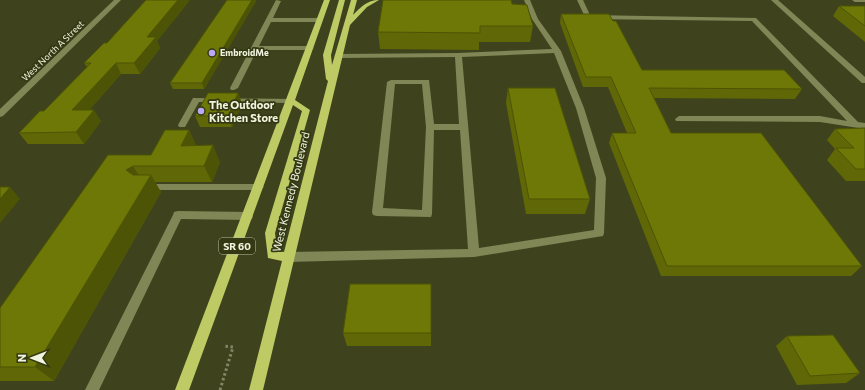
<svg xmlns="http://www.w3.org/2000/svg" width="865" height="390" font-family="Commissioner,sans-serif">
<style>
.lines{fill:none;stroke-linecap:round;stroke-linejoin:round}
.path{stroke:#838767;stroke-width:3;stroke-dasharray:2.5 2.5;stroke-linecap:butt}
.minor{fill:#808656;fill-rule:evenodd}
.major{fill:#becb64;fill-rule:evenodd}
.wall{fill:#5f6706}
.shaded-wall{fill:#4d5405}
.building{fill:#6e7807;stroke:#4d5405}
.poi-dot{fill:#bca9f5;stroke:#343913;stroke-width:1.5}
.labels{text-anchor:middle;stroke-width:3.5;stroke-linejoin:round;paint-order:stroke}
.far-street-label{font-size:9px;fill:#f1f5df;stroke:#343913}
.far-poi-label{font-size:9px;font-weight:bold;fill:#f1f5df;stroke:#343913;text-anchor:start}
.shield{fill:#343913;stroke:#b8bda2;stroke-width:1}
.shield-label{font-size:10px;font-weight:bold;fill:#f1f5df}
.poi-label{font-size:11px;font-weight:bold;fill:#f1f5df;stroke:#343913;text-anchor:start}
.street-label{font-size:11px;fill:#f1f5df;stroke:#343913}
</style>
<rect width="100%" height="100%" fill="#3f431d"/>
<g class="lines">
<path class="path" d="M220,390L233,347L223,346"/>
<g class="minor">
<path d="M114,0H121L3,116L0,117V109Z"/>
<path d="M276,0L281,1L273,18H320L323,20L320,22H271L259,46H310L314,48L310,50H257L238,88L234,90H231L230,88Z"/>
<path d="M524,0H530L538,19L561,51L584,108L606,178L604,233L603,236L474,257L288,262L284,260L282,257L284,254L288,252L468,249L460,130H434L432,214L431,217L377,216L373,215L372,212L387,82L391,80H429L434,124H459L455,57L338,58L334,56L338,54L458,53L552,49L532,19ZM554,53L576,108L596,178L594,230L479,248L462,57ZM395,84H422L426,127L422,210L383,208Z"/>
<path d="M577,0H583L590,15L756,18L858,122L865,123V129L820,122L676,121L675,119L679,116H820L847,121L752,21L588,19L585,17Z"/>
<path d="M771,0H778L865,77V83H862Z"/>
<path d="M852,0H865V2H855Z"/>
<path d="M193,98L291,99L295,101L291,103L199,102L185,127H179L178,125Z"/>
<path d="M145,184H259L264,187L259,190H145L140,187Z"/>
<path d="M178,211L248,212L252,213L253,216L252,219L248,220L181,219L99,390H85L173,215L174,212Z"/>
</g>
<path class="major" d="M324,0H330L295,100L310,110L275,233L277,251L284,252L328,81L326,79L323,55L339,0H345L331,55L332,65L351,0H357L353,15C361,7 367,0 379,0L367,7L350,25L263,390H249L282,261L268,258L265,233L302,111L293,105L189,390H175Z"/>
</g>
<g class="wall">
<path d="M227,0H256V1L204,89H173L170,83Z"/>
<path d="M189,1L157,41L160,48L140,74H121L89,110L101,121L84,144H28L19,133L44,111L87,67L84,63L107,43Z"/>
<path d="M512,4L533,26L530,42H479V50L380,49L378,32Z"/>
<path d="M839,6H865V42L833,16Z"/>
<path d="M561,14L642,70L802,89L795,99L654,98L671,133L862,266L851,276H661L609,143L612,133H627L608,87H583L560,23Z"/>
<path d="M508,88L590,199L585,214H526L506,103Z"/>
<path d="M238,93L242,104L232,127H200L195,116Z"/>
<path d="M865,128V181H846L827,160L835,149L827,140L835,129Z"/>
<path d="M189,130L196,146L220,162L212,182H155L161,192L54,381H0V308L108,155H151Z"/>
<path d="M431,284V346H347L343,333Z"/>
<path d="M787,336L860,373L846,383L797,385L776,346Z"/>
</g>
<g class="shaded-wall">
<path d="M178,0H189V1L157,41L160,48L140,74L134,63L147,37Z"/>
<path d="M252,0H256V1L204,89L202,83Z"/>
<path d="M116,63L121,74L79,122L72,110Z"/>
<path d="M238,93L242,104L232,127L228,116Z"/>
<path d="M94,110L101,121L84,144L76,132Z"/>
<path d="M189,130L197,147L181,146Z"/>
<path d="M213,145L220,162L212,182L204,166Z"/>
<path d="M133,166L143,182L126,170Z"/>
<path d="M151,175L161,192L54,381L35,367Z"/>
<path d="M10,187L20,199L0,223V199Z"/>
</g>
<g class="building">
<path d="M146,0H178L147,37H156L134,63H116L72,110H94L76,132L19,133L40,111H44L91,63H84L104,43H107Z"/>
<path d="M227,0H252L202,83H170Z"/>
<path d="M383,0H511L512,4L527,5L533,26H480V33L378,32Z"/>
<path d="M839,6H865V26Z"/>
<path d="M561,14H609L613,21H616L642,70H784L802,89L649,88L671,133H761L862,266H667L612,133H636L611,77H586Z"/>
<path d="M508,88H555L590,199H529Z"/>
<path d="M208,93H238L228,116H195Z"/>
<path d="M865,128V169H856L836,148H854L835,129Z"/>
<path d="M165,130H189L181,146L213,145L204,166H133L126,170L133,175H151L35,367H0V308L108,155H151Z"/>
<path d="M0,187H10L0,199Z"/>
<path d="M350,284H431V333H343Z"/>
<path d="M833,335L860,373L810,376L787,336Z"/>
</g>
<g class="poi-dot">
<circle cx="212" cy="53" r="4"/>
<circle cx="201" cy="111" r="4"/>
</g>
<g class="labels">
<g class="far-street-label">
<text transform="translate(53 51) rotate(-44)" y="3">West North A Street</text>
</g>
<g class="far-poi-label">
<text x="220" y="56">EmbroidMe</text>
</g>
<rect class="shield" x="219" y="238" width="36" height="16" rx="3"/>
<g class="shield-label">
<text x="237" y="250">SR 60</text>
</g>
<g class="poi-label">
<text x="209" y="109">The Outdoor<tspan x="209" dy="13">Kitchen Store</tspan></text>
</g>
<g class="street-label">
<text transform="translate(291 192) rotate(-76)" y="4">West Kennedy Boulevard</text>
</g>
</g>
<g transform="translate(32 358) rotate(270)" stroke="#343913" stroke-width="3" paint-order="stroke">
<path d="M0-3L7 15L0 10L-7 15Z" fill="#f1f5df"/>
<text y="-6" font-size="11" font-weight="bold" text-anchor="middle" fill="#f1f5df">N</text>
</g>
</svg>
